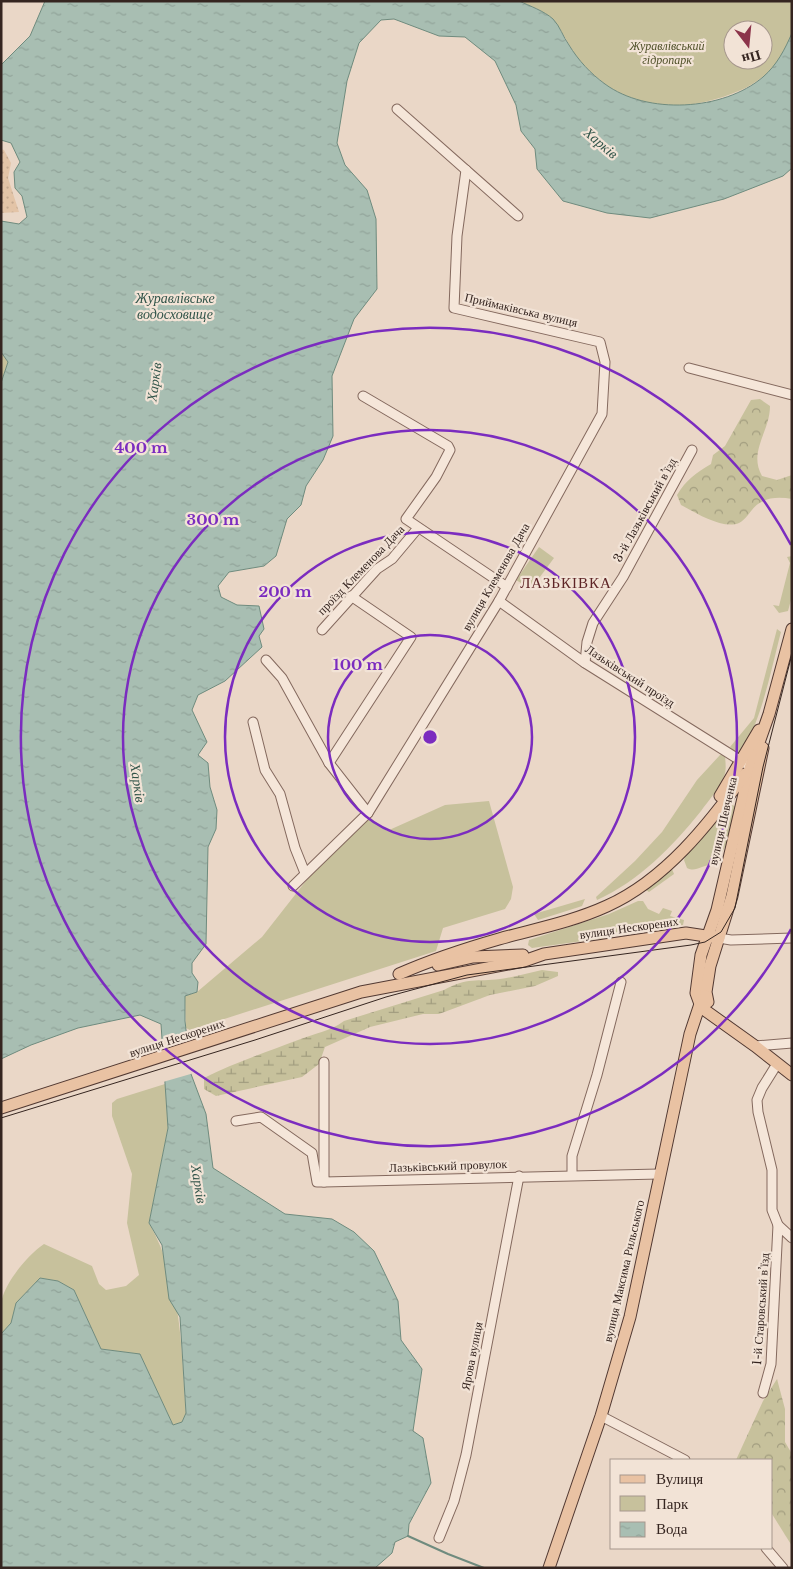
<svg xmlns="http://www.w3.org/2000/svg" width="793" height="1569" font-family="'Libre Baskerville',serif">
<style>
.green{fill:#c7c19c;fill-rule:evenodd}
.forest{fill:url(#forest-crowns)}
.wetland{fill:url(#wetland-marsh)}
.sand{fill:url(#sand-dots)}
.water{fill:url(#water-ripples);stroke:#6f8b7e}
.pier{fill:#ead7c7}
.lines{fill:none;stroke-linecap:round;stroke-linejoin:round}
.stream{stroke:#6f8b7e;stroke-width:2}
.minor-casing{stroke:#84695e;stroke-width:11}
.major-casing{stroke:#523932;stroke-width:13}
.minor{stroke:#f5e6d9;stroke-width:9}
.major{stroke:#e9c2a3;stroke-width:11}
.tram{stroke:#352520;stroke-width:1}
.ring{fill:none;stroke:#7b2cbf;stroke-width:2.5}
.labels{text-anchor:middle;stroke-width:4.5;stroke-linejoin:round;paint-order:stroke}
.park-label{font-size:12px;font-style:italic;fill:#4f5029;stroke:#f2e3d6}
.street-label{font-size:12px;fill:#352520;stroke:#f2e3d6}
.water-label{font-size:14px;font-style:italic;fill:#315449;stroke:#f2e3d6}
.quarter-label{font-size:15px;letter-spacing:1px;fill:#5e2426;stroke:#f2e3d6}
.centre{fill:#7b2cbf;stroke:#f2e3d6;stroke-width:2.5}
.ring-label{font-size:15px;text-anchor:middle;font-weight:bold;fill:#7b2cbf;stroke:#f2e3d6;stroke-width:4.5;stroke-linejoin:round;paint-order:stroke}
</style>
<defs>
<pattern id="forest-crowns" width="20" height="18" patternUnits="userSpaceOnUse" patternTransform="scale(1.25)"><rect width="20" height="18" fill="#c7c19c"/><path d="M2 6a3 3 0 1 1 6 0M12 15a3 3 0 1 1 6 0" fill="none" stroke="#a29d7f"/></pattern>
<pattern id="wetland-marsh" width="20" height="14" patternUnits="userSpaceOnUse" patternTransform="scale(1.25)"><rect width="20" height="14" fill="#c7c19c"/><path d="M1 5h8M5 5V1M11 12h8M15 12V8" fill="none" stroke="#a29d7f"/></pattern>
<pattern id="sand-dots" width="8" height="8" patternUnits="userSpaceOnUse" patternTransform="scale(1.25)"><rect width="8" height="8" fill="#e3c4a7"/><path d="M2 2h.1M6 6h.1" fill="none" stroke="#c3a88f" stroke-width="1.8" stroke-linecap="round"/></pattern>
<pattern id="water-ripples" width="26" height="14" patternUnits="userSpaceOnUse" patternTransform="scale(1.25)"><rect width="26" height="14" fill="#a8beb2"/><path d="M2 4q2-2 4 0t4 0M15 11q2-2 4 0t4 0" fill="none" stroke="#91a399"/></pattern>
</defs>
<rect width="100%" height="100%" fill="#ead7c7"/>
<g class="green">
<path d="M519,1H792C792,11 793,22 792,32C788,57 764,80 741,90C683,115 627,113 582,63C570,50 564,32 552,19C545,11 529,6 519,1ZM733,30H763V60H733Z"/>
<path d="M1,352L8,362L1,383Z"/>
<path d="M539,547L554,558L531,589L516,580Z"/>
<path d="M792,556V596L788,611L779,613L773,605L779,606L790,563L787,557Z"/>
<path d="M777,629L781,632C772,665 760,731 738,754L730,747L754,718Z"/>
<path d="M725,753C725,760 727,770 724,776C719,789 709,800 701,811C672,847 639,881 597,900L596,897L635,861L662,832L697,780L720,755Z"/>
<path d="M489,801L513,887L511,899L505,909L443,928L436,951L190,1030L186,1028L185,996L197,992L262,937L327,854L368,816L387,831L445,805Z"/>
<path d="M728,804L735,806C730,829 729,860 702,867C696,869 693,871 687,868L684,860L685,857Z"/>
<path d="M672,869L674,874L649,892L646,890Z"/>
<path d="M585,899L582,906L576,908L538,920L534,914Z"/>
<path d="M638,901H643L648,909L659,914L663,908L672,911L670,916L684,920L683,925C658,925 634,921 612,937L532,948L528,945L529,940L609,914Z"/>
<path d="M165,1084L168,1128L149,1223C182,1281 181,1349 186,1413L182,1422L173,1425L140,1354L101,1349L74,1290L58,1281L40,1278L16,1303L11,1323L1,1334C1,1324 0,1309 2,1299C7,1280 28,1255 44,1244L92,1266L99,1284L106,1290L126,1286L139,1275L127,1223L132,1174L112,1116V1103L117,1099Z"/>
</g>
<g class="forest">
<path d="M760,399L770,406C770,432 748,451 762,476L777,480L792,475V499C780,497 768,497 758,504C751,509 747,519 739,523C723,530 694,512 681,505L677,495C686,480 696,473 711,464L713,455L725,446L751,400Z"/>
<path d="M777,1379L785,1409V1442L792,1454V1546L772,1514V1460H736L763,1401Z"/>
</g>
<path class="wetland" d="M542,970L558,972V976L535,986L490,995L439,1014H423L370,1027L325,1047L319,1064L302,1077L216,1096L204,1089V1078C233,1063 267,1052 298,1040C315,1033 329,1032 344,1021L444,990C467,977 477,982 500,979C514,977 528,973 542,970Z"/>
<path class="sand" d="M1,149L4,150L11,163L8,178L19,212L1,213Z"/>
<path class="water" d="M45,1H519C530,6 544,11 553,19C560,26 563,37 569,45C578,60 591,74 605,84C647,115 723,111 763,77C777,65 785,49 792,33V168L783,176L724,199L650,218L607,213L563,201L537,169L535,149L521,131L516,105L495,61L465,37L439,36L394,19L381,20L359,43L347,81L337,143L345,165L367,190L376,219L377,289L354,319L332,376L333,436L323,460L306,486L301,505L287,519L276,556L264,566L229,572L218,586L221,597L237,605L259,606L264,629L259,636L262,647L225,681L198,695L192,710L207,742L198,755L208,763L210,787L217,810L216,829L208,847L206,944L192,963V973L198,982L197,992L185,996V1021L191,1074L206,1114L213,1168L285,1214L332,1219L354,1232L374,1251L398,1301L401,1340L422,1369L413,1431L423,1438L431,1483L409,1524L408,1536L395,1542L392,1553L375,1568H1V1334L11,1323L16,1303L40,1278L58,1281L74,1290L101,1349L140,1354L173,1425L182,1422L186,1413L180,1317L169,1299L162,1245L149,1223L168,1128L161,1024L140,1015L78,1028L31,1045L1,1059V383L8,362L1,352V221L19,224L27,217L22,196L15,188L14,172L20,162L11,143L1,140V65L30,36Z"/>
<path class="pier" d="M189,1031L194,1073L163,1082L160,1041Z"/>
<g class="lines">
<path class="stream" d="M408,1536L448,1554L484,1568"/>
<defs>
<g id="minor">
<path d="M397,109L518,216"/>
<path d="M689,368L792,395"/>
<path d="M363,396L448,446L450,450L436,477L406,519L507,587"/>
<path d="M499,601L585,663L746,764"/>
<path d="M322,630L377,569L392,559L418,528"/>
<path d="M266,660L282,678L329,763L368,813"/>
<path d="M585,663L587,642L593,623L623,577L692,450"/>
<path d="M253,722L265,770L280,794L295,848L305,873"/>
<path d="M329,763L411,637L351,596"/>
<path d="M293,886L368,813L499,601L602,414L605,362L600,342L454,308L457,236L466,170"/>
<path d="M719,938L731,940L792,938"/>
<path d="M755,1046L792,1043"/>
<path d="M324,1062V1182L659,1174"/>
<path d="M777,1064L762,1088L757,1100L758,1112L772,1170V1210L778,1225L792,1238"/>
<path d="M236,1121L261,1117L312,1153L317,1182H324"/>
<path d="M572,1175V1156L597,1075L621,982"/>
<path d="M763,1393L771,1364L778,1225"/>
<path d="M601,1416L685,1460"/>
<path d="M439,1538L454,1501L466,1455L519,1176"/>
<path d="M766,1548L783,1568"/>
</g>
<g id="major">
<path d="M792,629L769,714L750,768L717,910L701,955L696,993L700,1004L706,1011L755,1046L792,1075"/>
<path d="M720,796L759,730"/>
<path d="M438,965L473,957L523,955"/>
<path d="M399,974C431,960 464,949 499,939C535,929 572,922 607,906C665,880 709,824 745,774"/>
<path d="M708,1002L706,992L710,966L732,896L763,748"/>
<path d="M1,1108L361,992L524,961L544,954L686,933L719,938"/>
<path d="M549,1568L601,1416L630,1317L690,1034L700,1004L706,996"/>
</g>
</defs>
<use href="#minor" class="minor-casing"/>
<use href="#major" class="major-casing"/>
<use href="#minor" class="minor"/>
<use href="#major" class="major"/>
<path class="tram" d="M1,1118L255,1040L386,997L467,975L691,945L705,942L721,932L735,908L763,767L792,654"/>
</g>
<g class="ring">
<circle cx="430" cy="737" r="102"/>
<circle cx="430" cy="737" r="205"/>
<circle cx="430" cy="737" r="307"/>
<path d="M791 929A409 409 0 1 1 791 545"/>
</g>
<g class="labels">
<g class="park-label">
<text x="667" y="50">Журавлівський<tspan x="667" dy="14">гідропарк</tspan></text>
</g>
<g class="street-label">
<text transform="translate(521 310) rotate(13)" y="4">Приймаківська вулиця</text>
<text transform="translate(645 510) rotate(-61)" y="4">3-й Лазьківський в’їзд</text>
<text transform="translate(361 570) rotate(-46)" y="4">проїзд Клеменова Дача</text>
<text transform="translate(496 577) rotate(-60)" y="4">вулиця Клеменова Дача</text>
<text transform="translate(630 676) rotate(33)" y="4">Лазьківський проїзд</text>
<text transform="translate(723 821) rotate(-77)" y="4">вулиця Шевченка</text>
<text transform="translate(629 928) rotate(-8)" y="4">вулиця Нескорених</text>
<text transform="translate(177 1038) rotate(-18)" y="4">вулиця Нескорених</text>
<text transform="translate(448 1166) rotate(-2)" y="4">Лазьківський провулок</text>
<text transform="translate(624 1271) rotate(-77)" y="4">вулиця Максима Рильського</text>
<text transform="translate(761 1309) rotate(-86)" y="4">1-й Старовський в’їзд</text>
<text transform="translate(472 1356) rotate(-79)" y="4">Ярова вулиця</text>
</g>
<g class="water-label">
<text transform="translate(601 143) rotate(41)" y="5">Харків</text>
<text x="175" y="303">Журавлівське<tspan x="175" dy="16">водосховище</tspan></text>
<text transform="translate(154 382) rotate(-82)" y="5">Харків</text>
<text transform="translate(138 783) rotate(82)" y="5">Харків</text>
<text transform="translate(199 1184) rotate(81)" y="5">Харків</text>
</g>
<g class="quarter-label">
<text x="566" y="588">ЛАЗЬКІВКА</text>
</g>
</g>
<circle cx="430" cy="737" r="8" class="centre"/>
<g class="ring-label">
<text x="141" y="453">400 m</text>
<text x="213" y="525">300 m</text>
<text x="285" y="597">200 m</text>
<text x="358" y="670">100 m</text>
</g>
<rect width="793" height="1569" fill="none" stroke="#352520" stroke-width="5"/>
<rect x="610" y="1459" width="162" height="90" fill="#f2e3d6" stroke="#a6978d"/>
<rect x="620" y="1475" width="25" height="8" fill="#e9c2a3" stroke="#a6978d"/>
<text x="656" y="1484" font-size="15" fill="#352520">Вулиця</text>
<rect x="620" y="1496" width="25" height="15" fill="#c7c19c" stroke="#a6978d"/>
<text x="656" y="1509" font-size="15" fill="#352520">Парк</text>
<rect x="620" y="1522" width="25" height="15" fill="url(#water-ripples)" stroke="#a6978d"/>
<text x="656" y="1534" font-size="15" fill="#352520">Вода</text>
<g transform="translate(748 45) rotate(164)"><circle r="24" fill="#f2e3d6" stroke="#a6978d"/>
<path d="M0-4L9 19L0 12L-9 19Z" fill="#8c344a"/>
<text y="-8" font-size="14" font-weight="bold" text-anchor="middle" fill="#352520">Пн</text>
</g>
</svg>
